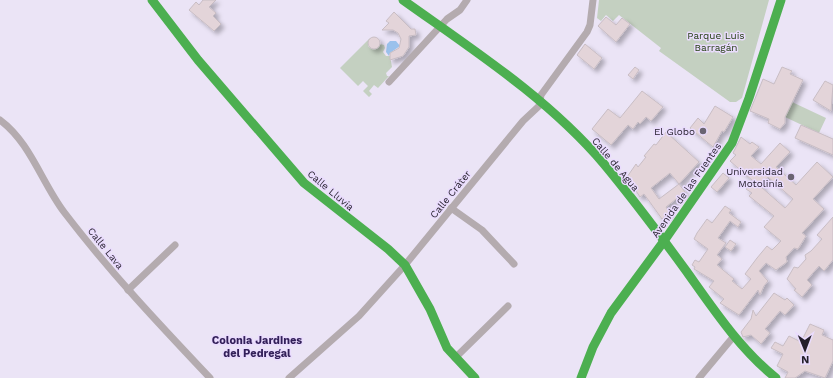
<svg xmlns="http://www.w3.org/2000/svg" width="833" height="378" font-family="'Work Sans',sans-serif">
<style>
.green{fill:#c4d0c1}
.water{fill:#9ac1ec}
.building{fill:#e3d4d9;stroke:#c8bdc4;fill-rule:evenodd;filter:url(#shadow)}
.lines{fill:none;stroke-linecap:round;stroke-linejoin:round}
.street{stroke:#b4abaf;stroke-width:7}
.fast{stroke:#4caf50;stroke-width:9}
.poi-dot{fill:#6a6472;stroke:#eadcfe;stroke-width:1.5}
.labels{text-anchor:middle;stroke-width:3;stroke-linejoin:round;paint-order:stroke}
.park-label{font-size:10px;fill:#233e11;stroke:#eadcfe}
.poi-label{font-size:10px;fill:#241f2b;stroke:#eadcfe;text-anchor:end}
.street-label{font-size:10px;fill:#241f2b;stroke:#eadcfe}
.neighbourhood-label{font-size:11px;font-weight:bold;fill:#321f59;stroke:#eadcfe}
</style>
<defs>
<filter id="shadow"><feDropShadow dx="3.5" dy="3.5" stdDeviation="2" flood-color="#0004"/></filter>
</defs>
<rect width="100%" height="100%" fill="#ebe4f6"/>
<g class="green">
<path d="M599,0H769L742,98L736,102H730L659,51L661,48L619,15L613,21L606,15L601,21L597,18Z"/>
<path d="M370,38L368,46L372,49L378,48L380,44L384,45L385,48L383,52L386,56H390L392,67L386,73L387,76H389L378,88L374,85L369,91L372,94L369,97L363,91L368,86L363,81L358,86L340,68Z"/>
<path d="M792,102L826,118L819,133L785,117Z"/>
</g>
<path class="water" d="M390,41H396L400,46L390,53L389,56L386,52L387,44Z"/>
<g class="building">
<path d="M203,0H216L209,7L216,13L213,16L221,24L214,31L189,10L196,2L199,5Z"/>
<path d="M394,12L411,29H415L416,35L409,36V47L403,56L390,60V53L399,48L401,39L398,33L393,30H382L389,23L386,21Z"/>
<path d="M606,17L616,25L622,18L630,24L616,42L598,26Z"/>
<circle cx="374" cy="43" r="6"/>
<path d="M585,44L602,58L594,69L577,55Z"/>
<path d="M635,67L639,70L633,79L628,75Z"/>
<path d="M782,67L792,71L790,74L803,80L785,117V123L780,129L768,123L769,119L750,111L763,79L774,84Z"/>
<path d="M825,81L833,85L831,111L813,100Z"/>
<path d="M642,91L663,107L651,121L646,117L640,124L638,122L633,129L628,125L611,145L592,129L608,109L620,118Z"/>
<path d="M715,106L733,117L724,132L722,131L713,147L690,128L698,118L704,124Z"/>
<path d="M801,125L833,139V155L795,138Z"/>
<path d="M666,132L699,162L679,184L685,192L666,207L670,213L662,219L644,194L640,197L627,177L636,164L638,167L646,157L644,156L654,144L656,145ZM670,173L679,184L659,199L651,188Z"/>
<path d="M741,137L750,144L752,142L759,147L751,156L761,164L780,143L790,152L776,167L796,185L817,162L833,177L813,199L824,209L802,233L806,236L798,249L794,248L786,257L787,262L776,270L766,263L759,271L768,281L764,286L760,295L758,290L739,315L720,303L724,299L709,287L714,281L694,269L695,267L692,265L695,260L699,262L708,249L694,239L697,233L707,219L712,223L725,206L731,210L729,213L741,222L738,227L730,221L718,238L726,243L717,255L722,259L717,265L734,279L732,281L742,289L751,279L745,274L757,258L767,246L772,250L781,241L764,227L774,216L749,196L752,193L746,189L753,181L730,161L736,155L733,153ZM768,177L793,199L785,208L760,186Z"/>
<path d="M723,173L729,178L717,192L711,187Z"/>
<path d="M833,217V260L824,271L819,266L812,274L807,280L812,285L802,297L794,290L796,289L787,279L794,267L798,268L806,259L805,255L811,251L822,239L817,235Z"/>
<path d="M730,240L736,244L731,251L725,247Z"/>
<path d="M774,293L785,300L787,298L794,305L785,315L780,311L765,329L770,333L761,344L751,335L743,337L741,332L751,319L753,310L756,316Z"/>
<path d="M810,324L824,330L822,335L833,340V361L825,378L805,371L795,378H785L788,372L777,366L783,354L771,348L775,342L783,346L789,336L801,342Z"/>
</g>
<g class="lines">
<g class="street">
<path d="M389,82L447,19L460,10L467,0"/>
<path d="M0,120C30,142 42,183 64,212C109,271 159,324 210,378"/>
<path d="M451,208L482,230L514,264"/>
<path d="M128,290L175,245"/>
<path d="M455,358L508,306"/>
<path d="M289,378L359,316L405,265L523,121L539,106L541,95L587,32L590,25L593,0"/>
<path d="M699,378L734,336"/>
</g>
<g class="fast">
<path d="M152,0L198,60L304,183L388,249L405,265L430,309L447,348L475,378"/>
<path d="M403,0C473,50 548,98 604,164C633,199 660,235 687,272C714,310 740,349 776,378"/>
<path d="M581,378L593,347L611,313L664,241L732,143L749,98L781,0"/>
</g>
</g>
<g class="poi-dot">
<circle cx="703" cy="131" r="4"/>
<circle cx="791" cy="177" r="4"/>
</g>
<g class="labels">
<g class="park-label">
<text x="716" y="39">Parque Luis<tspan x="716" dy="12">Barragán</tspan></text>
</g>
<g class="poi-label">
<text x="695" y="135">El Globo</text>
<text x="783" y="175">Universidad<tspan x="783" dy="12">Motolinía</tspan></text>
</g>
<g class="street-label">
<text transform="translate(616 164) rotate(50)" y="4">Calle de Agua</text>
<text transform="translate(331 190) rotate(40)" y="4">Calle Lluvia</text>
<text transform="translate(686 190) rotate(-55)" y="4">Avenida de las Fuentes</text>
<text transform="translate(450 194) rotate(-51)" y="4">Calle Cráter</text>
<text transform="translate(106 248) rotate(51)" y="4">Calle Lava</text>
</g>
<g class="neighbourhood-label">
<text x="257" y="344">Colonia Jardines<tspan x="257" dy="13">del Pedregal</tspan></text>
</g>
</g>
<g transform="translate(805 350) rotate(179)" stroke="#eadcfe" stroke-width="3" paint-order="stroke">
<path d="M0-3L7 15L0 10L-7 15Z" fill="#241f2b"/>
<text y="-6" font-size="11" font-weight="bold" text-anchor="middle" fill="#241f2b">N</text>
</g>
</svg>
